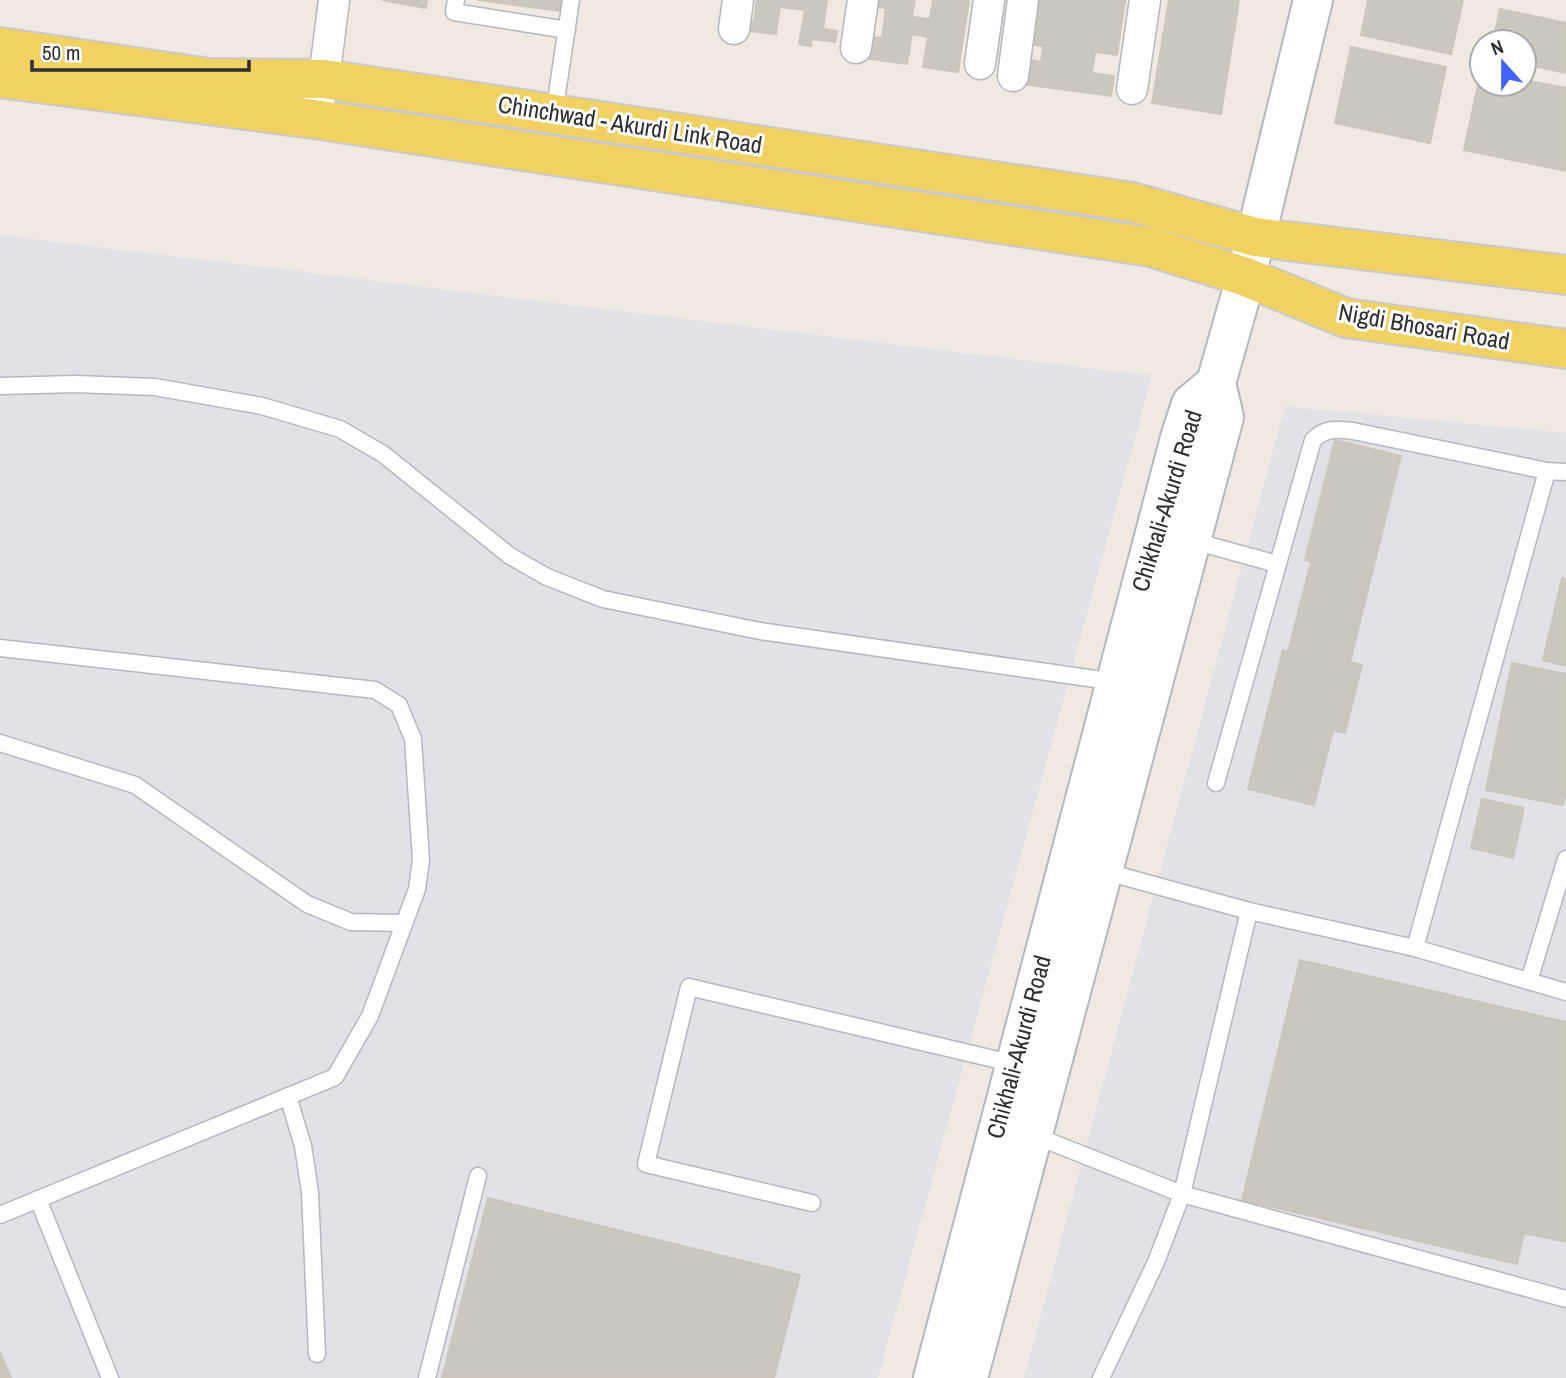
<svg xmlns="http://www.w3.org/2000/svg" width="1566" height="1378" font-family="'Archivo Narrow',sans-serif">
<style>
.industrial{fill:#e3e1e8}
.building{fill:#cbc7bf;stroke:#cbc5ba;stroke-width:2}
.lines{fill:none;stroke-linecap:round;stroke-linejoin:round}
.service-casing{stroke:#b4b7c1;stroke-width:19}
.minor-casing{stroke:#b4b7c1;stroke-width:33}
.secondary-casing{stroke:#b4b7c1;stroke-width:42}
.primary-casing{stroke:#c9c9c9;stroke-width:42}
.service{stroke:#fff;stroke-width:16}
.minor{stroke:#fff;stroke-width:30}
.secondary{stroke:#fff;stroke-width:38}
.primary{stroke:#f2d163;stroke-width:38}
.labels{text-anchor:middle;stroke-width:6;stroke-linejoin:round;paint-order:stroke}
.street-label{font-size:24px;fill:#2e2e2e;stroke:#fff}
</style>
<rect width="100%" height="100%" fill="#efe9e1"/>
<g class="industrial">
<path d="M0,235L1152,376L878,1378H0Z"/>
<path d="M1285,406L1566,433V1378H1024Z"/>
</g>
<g class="building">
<path d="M382,0H427L426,8Z"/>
<path d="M478,0H562L560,11Z"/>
<path d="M757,0H827L823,29L837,31L835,42L812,39L811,46L799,44L805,10L780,7L776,34L741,30L743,20L754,21Z"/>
<path d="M878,0H915L912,17L930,19L933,0H969L958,72L923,67L928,37L912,34L907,64L869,59L872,37L882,38L886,8L877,7Z"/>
<path d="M1033,0H1125L1117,55L1095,52L1092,73L1114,76L1111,96L1021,84L1025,59L1041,62L1043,46L1027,44Z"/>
<path d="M1169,0H1239L1221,114L1152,103Z"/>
<path d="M1368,0H1463L1451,54L1361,35Z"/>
<path d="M1500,9L1566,23V73L1524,64V42H1493Z"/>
<path d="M1351,47L1446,67L1430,143L1335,123Z"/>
<path d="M1481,71L1482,84H1524V80L1566,88V171L1464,150Z"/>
<path d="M1335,440L1401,456L1350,662L1362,665L1345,733L1333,730L1314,805L1248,789L1283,650L1288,652L1311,562L1305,560Z"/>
<path d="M1562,578L1566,579V666L1543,660Z"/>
<path d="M1512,663L1566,674V791L1563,805L1486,790Z"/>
<path d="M1482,799L1524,808L1513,858L1471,848Z"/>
<path d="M1300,960L1566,1022V1242L1524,1233L1517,1264L1242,1200Z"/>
<path d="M488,1198L800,1275L774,1378H442Z"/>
<path d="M0,1352L11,1378H0Z"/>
</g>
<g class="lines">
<defs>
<g id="service">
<path d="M456,0L454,12L567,30"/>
<path d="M554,114L571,0"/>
<path d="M0,386L75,384L155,387L262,406L340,429L383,454L510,556L547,577L603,599L760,631L1116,682"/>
<path d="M1190,540L1277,564"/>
<path d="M0,648L375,690L399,705L413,739L421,860L417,889L370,1016L335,1077L0,1215"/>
<path d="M0,743L135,785L307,904L351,922L403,923"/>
<path d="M1216,783L1313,440C1325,428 1336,429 1353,431L1547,471"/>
<path d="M1103,871L1249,911"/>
<path d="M1415,948L1566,992"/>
<path d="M1529,981L1566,859"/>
<path d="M288,1096L303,1146L310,1192L317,1354"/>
<path d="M1033,1135L1182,1194L1566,1299"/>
<path d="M38,1199L110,1378"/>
<path d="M812,1203L646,1164L689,987L1015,1064"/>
<path d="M427,1378L478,1176"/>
<path d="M1101,1378L1156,1262L1182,1194L1249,911L1415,948L1547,471L1566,472"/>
</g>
<g id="minor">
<path d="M734,29L738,0"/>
<path d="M856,48L863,0"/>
<path d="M980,64L989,0"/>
<path d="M1013,76L1023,0"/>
<path d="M1132,89L1145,0"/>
<path d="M314,119L324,79L334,0"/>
</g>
<g id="secondary">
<path d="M933,1378L1180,438L1191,404L1216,383"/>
<path d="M968,1378L1224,417L1216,383L1246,277L1313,0"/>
</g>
<g id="primary">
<path d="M0,47L208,78L324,79L1132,202L1255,237L1566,275"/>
<path d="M0,78L314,119L1151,247L1246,277L1346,318L1566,349"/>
</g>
</defs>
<use href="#service" class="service-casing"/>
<use href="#minor" class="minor-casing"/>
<use href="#secondary" class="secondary-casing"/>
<use href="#primary" class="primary-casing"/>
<use href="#service" class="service"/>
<use href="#minor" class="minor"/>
<use href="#secondary" class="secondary"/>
<use href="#primary" class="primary"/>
</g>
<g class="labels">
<g class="street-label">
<text transform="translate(630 125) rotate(9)" y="8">Chinchwad - Akurdi Link Road</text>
<text transform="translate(1424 327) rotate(10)" y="8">Nigdi Bhosari Road</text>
<text transform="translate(1167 501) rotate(-73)" y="8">Chikhali-Akurdi Road</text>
<text transform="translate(1019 1047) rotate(-75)" y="8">Chikhali-Akurdi Road</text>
</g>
</g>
<g transform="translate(1503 63) rotate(339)"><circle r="33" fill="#ffffff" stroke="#ababab" stroke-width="2"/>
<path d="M0-5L12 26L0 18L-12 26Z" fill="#4264fb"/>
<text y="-10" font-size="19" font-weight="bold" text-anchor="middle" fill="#2e2e2e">N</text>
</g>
<path d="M32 60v10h217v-10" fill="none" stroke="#2e2e2e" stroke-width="3.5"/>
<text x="42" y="60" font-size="21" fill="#2e2e2e" stroke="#ffffff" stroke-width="5" paint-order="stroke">50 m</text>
</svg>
